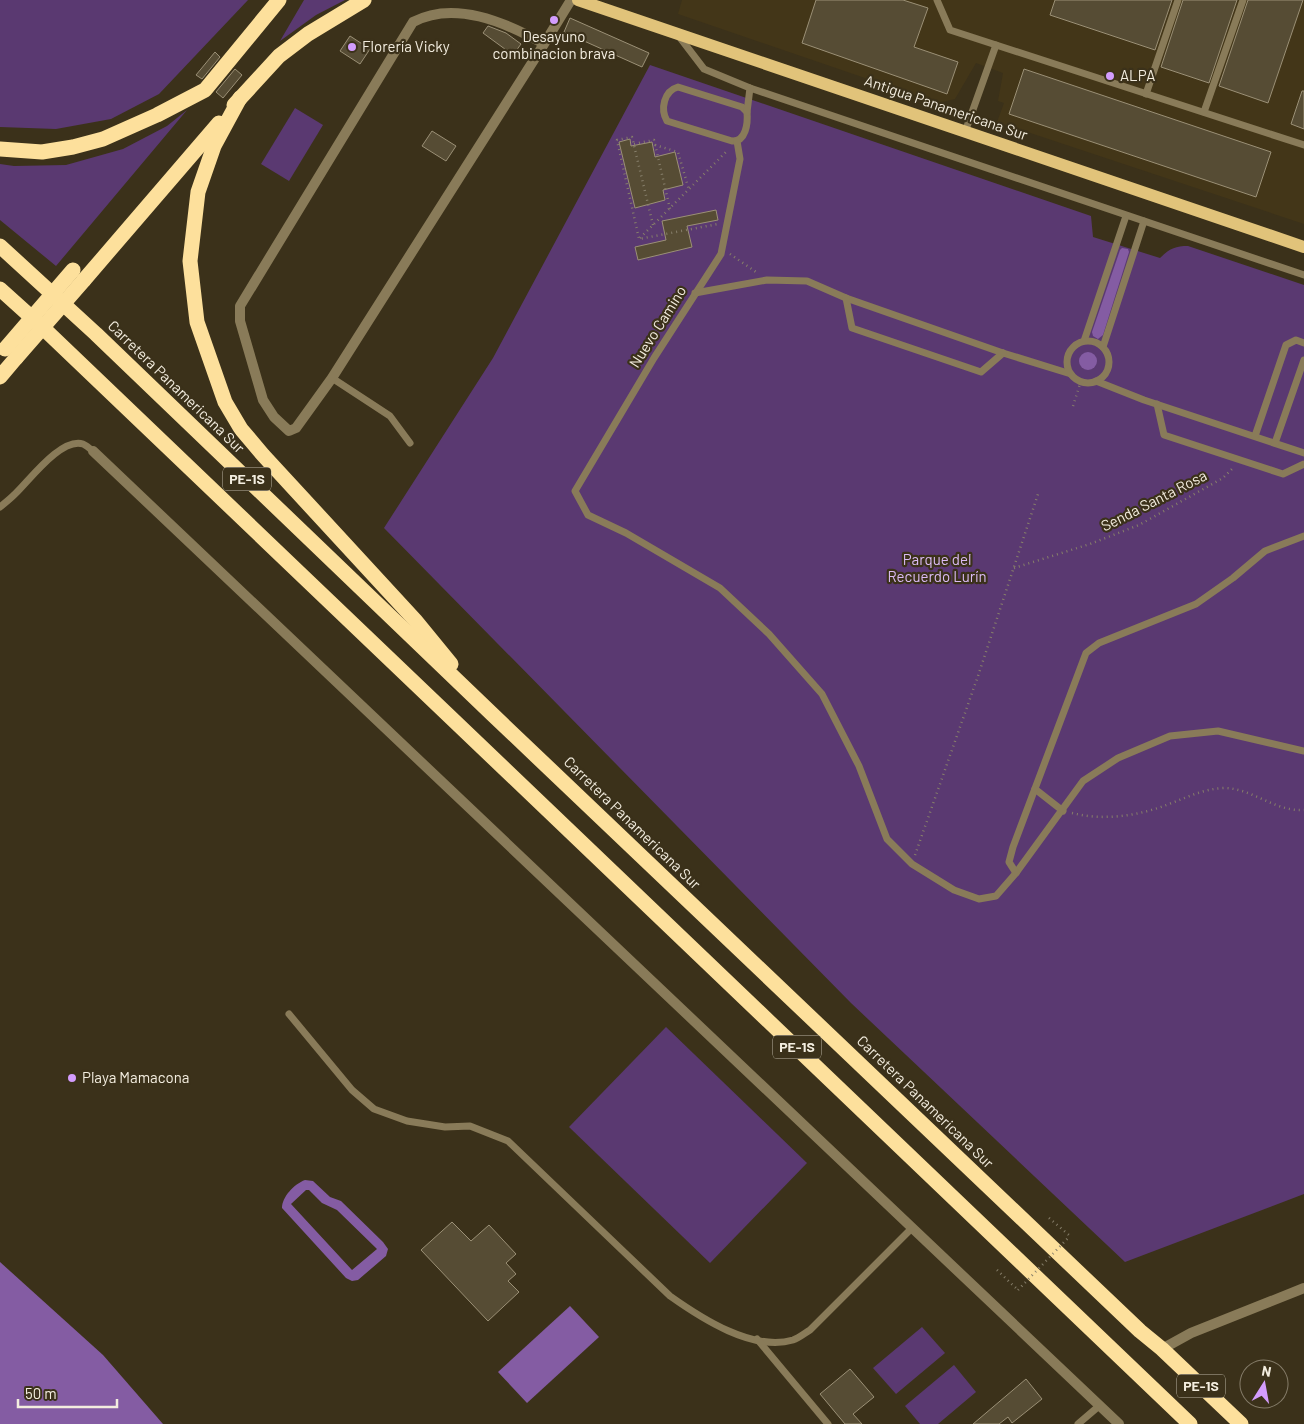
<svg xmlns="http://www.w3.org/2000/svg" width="1304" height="1424" font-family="Barlow,sans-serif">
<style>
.built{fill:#433618}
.green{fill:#5a3971}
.water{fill:#845ca3;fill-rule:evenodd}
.building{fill:#564c34;stroke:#9b9076}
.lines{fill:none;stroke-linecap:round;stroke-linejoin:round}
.path{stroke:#867e6a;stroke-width:2.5;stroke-dasharray:1 4;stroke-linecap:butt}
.lane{stroke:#897b59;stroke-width:7}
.street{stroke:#897b59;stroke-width:10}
.primary{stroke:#e1c37a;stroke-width:12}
.highway{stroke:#fde09c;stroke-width:15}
.path-bridge{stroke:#867e6a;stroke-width:2.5;stroke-dasharray:1 4;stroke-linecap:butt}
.highway-bridge{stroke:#fde09c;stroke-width:15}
.poi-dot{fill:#d39cfd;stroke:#3b311a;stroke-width:2}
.labels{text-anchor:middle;stroke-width:4.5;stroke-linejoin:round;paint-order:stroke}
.shield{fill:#3b311a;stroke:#bcb5a4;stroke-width:1}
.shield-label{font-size:14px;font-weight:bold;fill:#f3eddf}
.poi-label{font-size:15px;fill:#f3eddf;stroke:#3b311a;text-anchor:start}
.street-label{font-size:15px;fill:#f3eddf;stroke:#3b311a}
.park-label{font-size:15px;fill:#dbbbf5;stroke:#3b311a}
</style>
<rect width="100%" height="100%" fill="#3b311a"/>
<path class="built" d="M682,0H1304V224L997,122L1004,103L998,101L1003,73L976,63L955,99L938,103L678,14Z"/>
<g class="green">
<path d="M0,0H248L159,94L111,119L56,129L0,127Z"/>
<path d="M304,0H345L316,15L280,41Z"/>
<path d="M650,65L1091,216L1093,237L1160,258C1169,249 1175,246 1188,246L1304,285V1194L1125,1262L851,1003L384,528L493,358Z"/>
<path d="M295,108L323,125L289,181L261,164Z"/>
<path d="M187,110L56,266L0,220V164L14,166L66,165L123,149L167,126Z"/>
<path d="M666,1027L807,1163L710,1263L569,1127Z"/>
<path d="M922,1327L945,1353L896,1394L873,1368Z"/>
<path d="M954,1365L976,1392L938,1424H920L905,1406Z"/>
</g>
<g class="water">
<path d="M1122,248L1128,249L1129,252L1103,335L1098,339L1093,336L1092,332L1120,250Z"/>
<circle cx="1088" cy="361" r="9"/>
<path d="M305,1180L313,1181L330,1197L341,1201L383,1242L388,1249L386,1256L358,1280L352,1281L346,1278L282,1208C282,1197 294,1184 305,1180ZM306,1190H309L322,1203L337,1210L377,1249L352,1270L291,1204Z"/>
<path d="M0,1262L103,1355L163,1424H0Z"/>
<path d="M570,1306L599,1337L527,1403L498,1372Z"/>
</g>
<g class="building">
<path d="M816,0H903L928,8L914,47L958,62L947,94L802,43Z"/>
<path d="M1055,0H1172L1155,50L1050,15Z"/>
<path d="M1183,0H1237L1209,83L1161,67Z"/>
<path d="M1248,0H1303L1268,103L1219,86Z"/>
<path d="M570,18L649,53L642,67L564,32Z"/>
<path d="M488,26L506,33L521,44L513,55L483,33Z"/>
<path d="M350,36L370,49L360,64L340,51Z"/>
<path d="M215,52L220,57L202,79L196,75Z"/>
<path d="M235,69L242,75L223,98L216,92Z"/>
<path d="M1024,69L1271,152L1256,197L1009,114Z"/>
<path d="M1302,91H1304V129L1291,124Z"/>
<path d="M432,131L456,146L446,161L422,146Z"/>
<path d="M630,139L631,146L652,142L655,157L675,152L683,185L663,190L665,200L635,208L619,142Z"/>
<path d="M716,210L718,220L687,226L692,247L638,260L635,247L666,240L662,221Z"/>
<path d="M452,1222L471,1241L489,1225L516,1254L506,1263L516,1274L508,1281L519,1292L488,1321L421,1250Z"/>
<path d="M850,1369L874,1397L853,1414L862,1424H845L820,1394Z"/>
<path d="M1026,1379L1042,1399L1012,1423L1008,1417L999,1424H973Z"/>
</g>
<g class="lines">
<g class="path">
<path d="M634,144L654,140L670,209"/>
<path d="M655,145L678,152L689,190"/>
<path d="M653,225L632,137L617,140L639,239L718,224"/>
<path d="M640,238L728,150"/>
<path d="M730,254L756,272"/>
<path d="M1073,406L1081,381"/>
<path d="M1014,568L1090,544L1139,525L1223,478L1233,468"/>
<path d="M1072,813C1103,821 1139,816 1169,804C1188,797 1203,789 1224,788C1252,788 1275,812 1304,810"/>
<path d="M915,855L978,676L1038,494"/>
<path d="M1049,1218L1070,1236"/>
<path d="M997,1270L1018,1290"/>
</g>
<g class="lane">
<path d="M937,0L950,30L1304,145"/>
<path d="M678,35L704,69L750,88L1304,275"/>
<path d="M678,87L742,107L747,112C748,123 746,142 732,141L667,121C660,109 664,91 678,87Z"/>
<path d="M1146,94L1178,0"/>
<path d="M747,112L750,88"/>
<path d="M1204,112L1243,0"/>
<path d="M965,132L996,45"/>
<path d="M737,141L740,159L721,254L654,358L575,491L588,515L626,533L720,588L769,634L822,694L859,766L887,839L912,864L954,890L979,899L996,896L1016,873L1083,781L1118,758L1170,736L1218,731L1304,751"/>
<path d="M695,293L767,280L807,281L846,298L1003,353L1071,374"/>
<path d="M846,298L852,328L981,372L1003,353"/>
<path d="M1084,341L1126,216"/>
<circle cx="1088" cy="362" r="21"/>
<path d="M1103,347L1144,221"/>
<path d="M332,378L390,416L410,443"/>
<path d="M1096,381L1144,400L1304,453"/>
<path d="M1157,404L1164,435L1283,474L1304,464"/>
<path d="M1255,436L1286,345L1296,340L1304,343"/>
<path d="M1275,443L1304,360"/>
<path d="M0,507C5,503 10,499 15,494C29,481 61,437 83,444C86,445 90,449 93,451"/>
<path d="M1035,789L1063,811"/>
<path d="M1016,873L1009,862L1013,847L1086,653L1099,643L1196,604L1233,578L1265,551L1304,536"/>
<path d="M289,1014L352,1090L374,1109L407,1121L445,1127L470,1126L508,1141L670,1296C701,1318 753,1352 793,1340C799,1338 805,1333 810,1330L912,1228"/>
<path d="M757,1339L828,1424"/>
<path d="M1078,1424L1099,1406"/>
</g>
<g class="street">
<path d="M544,44C505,22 454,0 413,22L240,306V321L263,400L274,417L289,431L296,428L332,378L544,44L571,0"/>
<path d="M93,451L1119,1424"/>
<path d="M1162,1349L1191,1333L1304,1288"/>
</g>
<path class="primary" d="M578,0L1304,247"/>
<g class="highway">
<path d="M240,98L214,146L198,192L190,261L197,322L225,402L241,429L263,455L415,620L451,664"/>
<path d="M234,105L279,56L308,34L364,0"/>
<path d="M0,149L42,152L73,147L103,139L157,115L205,90L279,0"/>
<path d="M0,246L96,334L492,714L1140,1331L1162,1349L1241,1424"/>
<path d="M84,280L219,123"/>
<path d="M0,289L40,325L1190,1424"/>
<path d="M0,377L16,358"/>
</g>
<path class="path-bridge" d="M1018,1290L1070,1236"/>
<g class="highway-bridge">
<path d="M5,349L73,270"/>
<path d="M16,358L84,280"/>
</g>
</g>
<g class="poi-dot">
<circle cx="554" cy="20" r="5"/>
<circle cx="352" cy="47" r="5"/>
<circle cx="1110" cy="76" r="5"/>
<circle cx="72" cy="1078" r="5"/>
</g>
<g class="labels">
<g class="shield">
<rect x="223" y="467.5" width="48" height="23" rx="4"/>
<rect x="773" y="1035.5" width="48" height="23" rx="4"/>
<rect x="1177" y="1374.5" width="48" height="23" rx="4"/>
</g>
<g class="shield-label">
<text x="247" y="484">PE-1S</text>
<text x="797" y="1052">PE-1S</text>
<text x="1201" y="1391">PE-1S</text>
</g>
<g class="poi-label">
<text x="554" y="42" text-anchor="middle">Desayuno<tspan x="554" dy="17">combinacion brava</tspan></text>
<text x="362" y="52">Florería Vicky</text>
<text x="1120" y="81">ALPA</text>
<text x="82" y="1083">Playa Mamacona</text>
</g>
<g class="street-label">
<text transform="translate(946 108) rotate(19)" y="5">Antigua Panamericana Sur</text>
<text transform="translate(658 327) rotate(-58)" y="5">Nuevo Camino</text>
<text transform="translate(176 387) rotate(44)" y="5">Carretera Panamericana Sur</text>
<text transform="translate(1154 501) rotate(-27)" y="5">Senda Santa Rosa</text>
<text transform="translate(632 823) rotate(44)" y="5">Carretera Panamericana Sur</text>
<text transform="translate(925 1102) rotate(44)" y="5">Carretera Panamericana Sur</text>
</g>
<g class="park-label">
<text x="937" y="565">Parque del<tspan x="937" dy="17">Recuerdo Lurín</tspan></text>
</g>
</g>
<g transform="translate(1264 1384) rotate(11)"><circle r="24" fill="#3b311a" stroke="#857c69"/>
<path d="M0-4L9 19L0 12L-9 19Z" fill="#d39cfd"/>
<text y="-8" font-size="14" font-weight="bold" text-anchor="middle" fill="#f3eddf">N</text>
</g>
<path d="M18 1399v8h99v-8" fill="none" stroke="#f3eddf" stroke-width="2.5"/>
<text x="25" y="1399" font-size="15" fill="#f3eddf" stroke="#3b311a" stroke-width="4" paint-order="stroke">50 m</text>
</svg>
